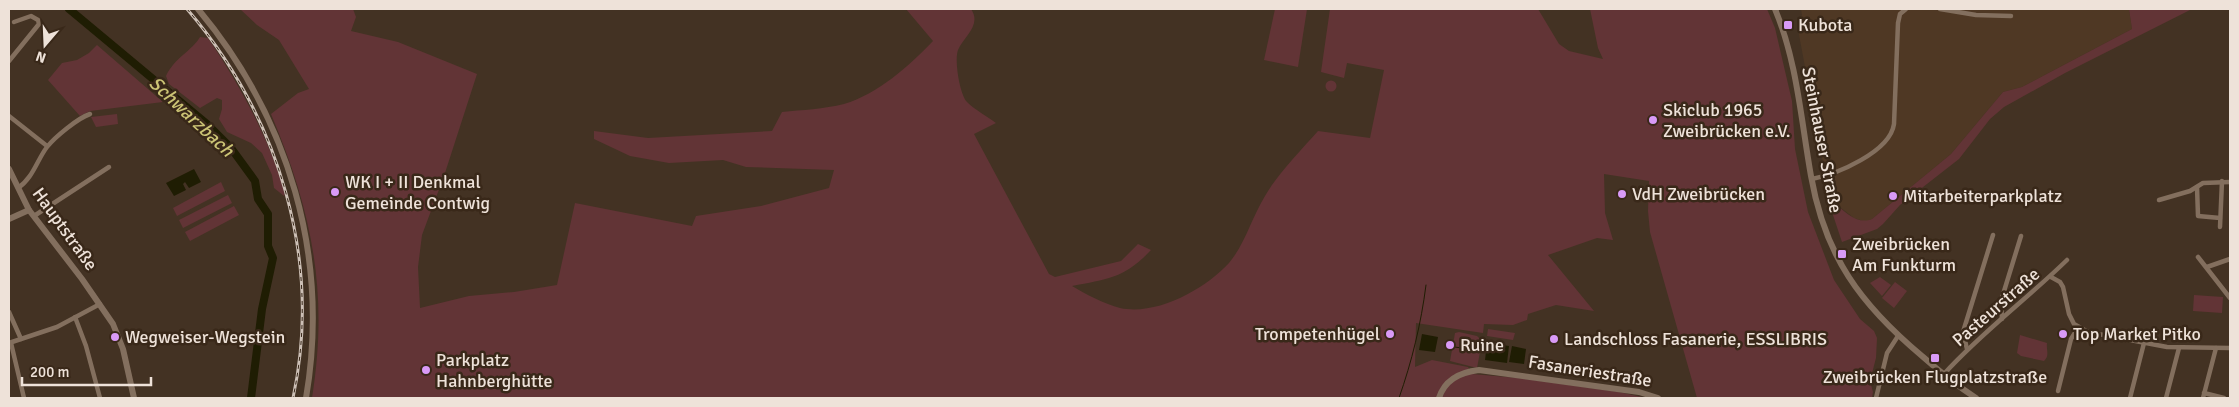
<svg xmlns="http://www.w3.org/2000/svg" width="2239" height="407" font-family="Signika,sans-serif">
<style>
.built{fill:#4f3824}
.green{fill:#623436}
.water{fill:#1f1d03}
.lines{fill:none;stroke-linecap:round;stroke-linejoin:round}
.stream{stroke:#1f1d03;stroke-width:1}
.river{stroke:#1f1d03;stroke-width:8}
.street{stroke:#836f5e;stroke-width:4.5}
.secondary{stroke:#836f5e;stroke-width:6}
.rail-casing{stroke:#cdc0b6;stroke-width:3}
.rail{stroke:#392819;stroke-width:1;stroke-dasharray:4;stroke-linecap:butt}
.poi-dot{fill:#d99af7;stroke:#392819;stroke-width:2}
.labels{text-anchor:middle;stroke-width:5;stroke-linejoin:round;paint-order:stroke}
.poi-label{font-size:18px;fill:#eee2d9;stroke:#392819;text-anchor:start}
.street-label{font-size:18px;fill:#eee2d9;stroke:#392819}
.water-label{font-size:19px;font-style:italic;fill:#ccc475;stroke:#392819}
</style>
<rect width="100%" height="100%" fill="#433223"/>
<path class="built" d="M1801,9H2129L2132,29L2022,87L2003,92L1951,154L1872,219L1866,222L1854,218L1836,204L1822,158L1797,24L1802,15Z"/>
<g class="green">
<path d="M240,9H353L356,17L351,31L398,42L477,74L444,176L422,235L418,267L420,308L469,296L514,292L557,285L575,203L692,226L696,216L761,206L829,188L834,170L746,167L723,160L669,163L630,156L594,139V131L648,138L772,131L782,112C802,110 824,109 844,104C878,94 909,66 933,41L906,9H971C982,25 964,36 958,50C954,60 960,95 967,102C975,110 987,116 996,123L974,134L1049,274L1055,277L1121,261L1138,244L1151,250C1125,278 1108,279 1072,286C1085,294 1105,304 1120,308C1157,316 1205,289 1229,263C1245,244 1252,217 1265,196C1276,176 1302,149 1318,131L1370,138L1384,70L1347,63L1344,78L1321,72L1330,9H1538L1559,44L1569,51L1603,59L1598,48L1590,9H1767L1775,28L1792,101L1795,149L1808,212L1834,280L1860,319L1874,331L1877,338L1876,358L1870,381L1873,392L1872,398H1697L1650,232L1648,211L1649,181L1604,174L1605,213L1613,240L1597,238L1548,255L1594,311L1556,305L1528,314L1527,320L1513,325L1484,324L1483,333L1416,323L1415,367L1432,360L1468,367L1472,374L1518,378L1619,392L1646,398H312C329,293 312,211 271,114L298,93L309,89L279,40L257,25Z"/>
<path d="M1275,9H1307L1298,67L1264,60Z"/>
<path d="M2129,9H2192L2065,73L2004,107L1990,119L1959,159L1900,205L1883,224L1877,229L1842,242L1833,215V207L1836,204C1846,213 1858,225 1872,219L1951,154L2003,92L2022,87L2132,29Z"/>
<path d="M200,37L208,38C241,87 268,136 285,193L284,196L274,188L272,175L262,153L251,143L227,132L219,119L222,109V100L217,98L200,108L169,84L166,76C175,57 191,52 200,37Z"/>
<path d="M97,45L163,102L90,111L80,116L48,80L62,63L77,60L89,53Z"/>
<circle cx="1331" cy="86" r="5.5"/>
<path d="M117,114L118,124L96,127L91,117Z"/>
<path d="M221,182L225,191L177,216L173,208Z"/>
<path d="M228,195L232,203L183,228L179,220Z"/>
<path d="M234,206L239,215L190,241L185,232Z"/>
<path d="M1880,277L1891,285L1882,296L1870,283Z"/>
<path d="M1895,282L1907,291L1894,308L1882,298Z"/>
<path d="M2194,295L2223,297L2222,313L2193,311Z"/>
<path d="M1488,329L1515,333L1513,340L1487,336Z"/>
<path d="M1459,332L1477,336L1482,341L1477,368L1450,361L1455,333Z"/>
<path d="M2020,335L2047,343C2046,350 2050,355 2044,361L2021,356L2017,353Z"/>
</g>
<g class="water">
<path d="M194,169L201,182L189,188L185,182L183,184L186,190L174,196L166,183Z"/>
<path d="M1422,334L1438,337L1435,352L1419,350Z"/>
<path d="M1487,343L1509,346L1507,363L1485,360Z"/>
<path d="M1512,346L1526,349L1524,364L1509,362Z"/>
</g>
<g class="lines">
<g class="stream">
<path d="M1448,346L1475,350"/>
<path d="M1399,398C1412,361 1421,324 1426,285"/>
</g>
<path class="river" d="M69,9L207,124L231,148L255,181L258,199L268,214V246L273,258L262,309L251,398"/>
<g class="street">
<path d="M1940,9L1976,15L2011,16"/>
<path d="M9,61L39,24L38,20L31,16L14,22"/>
<path d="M9,116L47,146"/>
<path d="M1812,179C1837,174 1890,152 1894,124L1898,23L1900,14L1906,9"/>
<path d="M2197,187L2198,216L2220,218"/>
<path d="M18,188C33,178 37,160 47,147C55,137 78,118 90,114"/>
<path d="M2159,200L2190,191L2203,183L2230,182"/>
<path d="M34,216L109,167"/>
<path d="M2220,227L2222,181"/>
<path d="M2198,257L2230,298"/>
<path d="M2207,267L2230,259"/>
<path d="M2051,277L2060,282L2063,287L2069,314L2074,324L2088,332L2167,347L2230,348"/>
<path d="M9,312L21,339"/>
<path d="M75,317L86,346L100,398"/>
<path d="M2002,319L2001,301L2021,236"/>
<path d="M9,343L57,327L100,304"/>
<path d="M11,343L24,398"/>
<path d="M1967,349L1963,332L1993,235"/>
<path d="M1944,374C1981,333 2027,299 2067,260"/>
<path d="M2058,391L2071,339L2078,328"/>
<path d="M2204,393L2224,398"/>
<path d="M1876,398L1887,353L1898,336"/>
<path d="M2130,398L2144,343"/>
<path d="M2166,398L2179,348"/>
<path d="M2203,398L2216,348"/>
</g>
<g class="secondary">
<path d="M198,9C289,118 330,257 306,398"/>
<path d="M1775,9C1797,61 1801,120 1811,176C1825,256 1860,304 1922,356C1939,371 1956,385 1976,398"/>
<path d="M9,169L29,210L82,279L113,324L123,349L134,398"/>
<path d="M9,219L29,210"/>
<path d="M1439,398C1445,379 1461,372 1479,370L1639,392L1658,398"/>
</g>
<defs>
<path id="rail" d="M187,9C278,115 323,259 293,398"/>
</defs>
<use href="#rail" class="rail-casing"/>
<use href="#rail" class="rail"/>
</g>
<g class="poi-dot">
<rect x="1783" y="20" width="10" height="10" rx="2.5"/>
<circle cx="1653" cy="120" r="5"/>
<circle cx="335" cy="192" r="5"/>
<circle cx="1622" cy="194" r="5"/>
<circle cx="1893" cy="196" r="5"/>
<rect x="1837" y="249" width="10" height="10" rx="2.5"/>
<circle cx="1390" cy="334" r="5"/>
<circle cx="2063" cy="334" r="5"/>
<circle cx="115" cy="337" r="5"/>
<circle cx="1554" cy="339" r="5"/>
<circle cx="1450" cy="345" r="5"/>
<rect x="1930" y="353" width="10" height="10" rx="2.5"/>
<circle cx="426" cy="370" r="5"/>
</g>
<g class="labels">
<g class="poi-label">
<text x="1798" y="31">Kubota</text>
<text x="1663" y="116">Skiclub 1965<tspan x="1663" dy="21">Zweibrücken e.V.</tspan></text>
<text x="345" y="188">WK I + II Denkmal<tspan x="345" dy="21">Gemeinde Contwig</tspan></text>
<text x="1632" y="200">VdH Zweibrücken</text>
<text x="1903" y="202">Mitarbeiterparkplatz</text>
<text x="1852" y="250">Zweibrücken<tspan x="1852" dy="21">Am Funkturm</tspan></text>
<text x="1380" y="340" text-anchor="end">Trompetenhügel</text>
<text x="2073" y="340">Top Market Pitko</text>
<text x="125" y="343">Wegweiser-Wegstein</text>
<text x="1564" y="345">Landschloss Fasanerie, ESSLIBRIS</text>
<text x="1460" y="351">Ruine</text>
<text x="436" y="366">Parkplatz<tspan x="436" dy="21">Hahnberghütte</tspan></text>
<text x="1935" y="383" text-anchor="middle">Zweibrücken Flugplatzstraße</text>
</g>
<g class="street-label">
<text transform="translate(1822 140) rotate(79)" y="6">Steinhauser Straße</text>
<text transform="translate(65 229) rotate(54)" y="6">Hauptstraße</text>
<text transform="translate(1996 307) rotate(-41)" y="6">Pasteurstraße</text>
<text transform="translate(1590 371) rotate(9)" y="6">Fasaneriestraße</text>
</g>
<g class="water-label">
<text transform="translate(192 116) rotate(43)" y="7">Schwarzbach</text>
</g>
</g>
<rect width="2239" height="407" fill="none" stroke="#eee2d9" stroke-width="20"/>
<g transform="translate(45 45) rotate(199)" stroke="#392819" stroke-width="4" paint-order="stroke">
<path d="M0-4L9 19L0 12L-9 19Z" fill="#eee2d9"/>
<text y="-8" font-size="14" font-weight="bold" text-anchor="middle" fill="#eee2d9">N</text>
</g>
<path d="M22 377v8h129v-8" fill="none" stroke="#eee2d9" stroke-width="2.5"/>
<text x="30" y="377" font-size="15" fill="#eee2d9" stroke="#392819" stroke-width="4" paint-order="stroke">200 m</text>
</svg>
